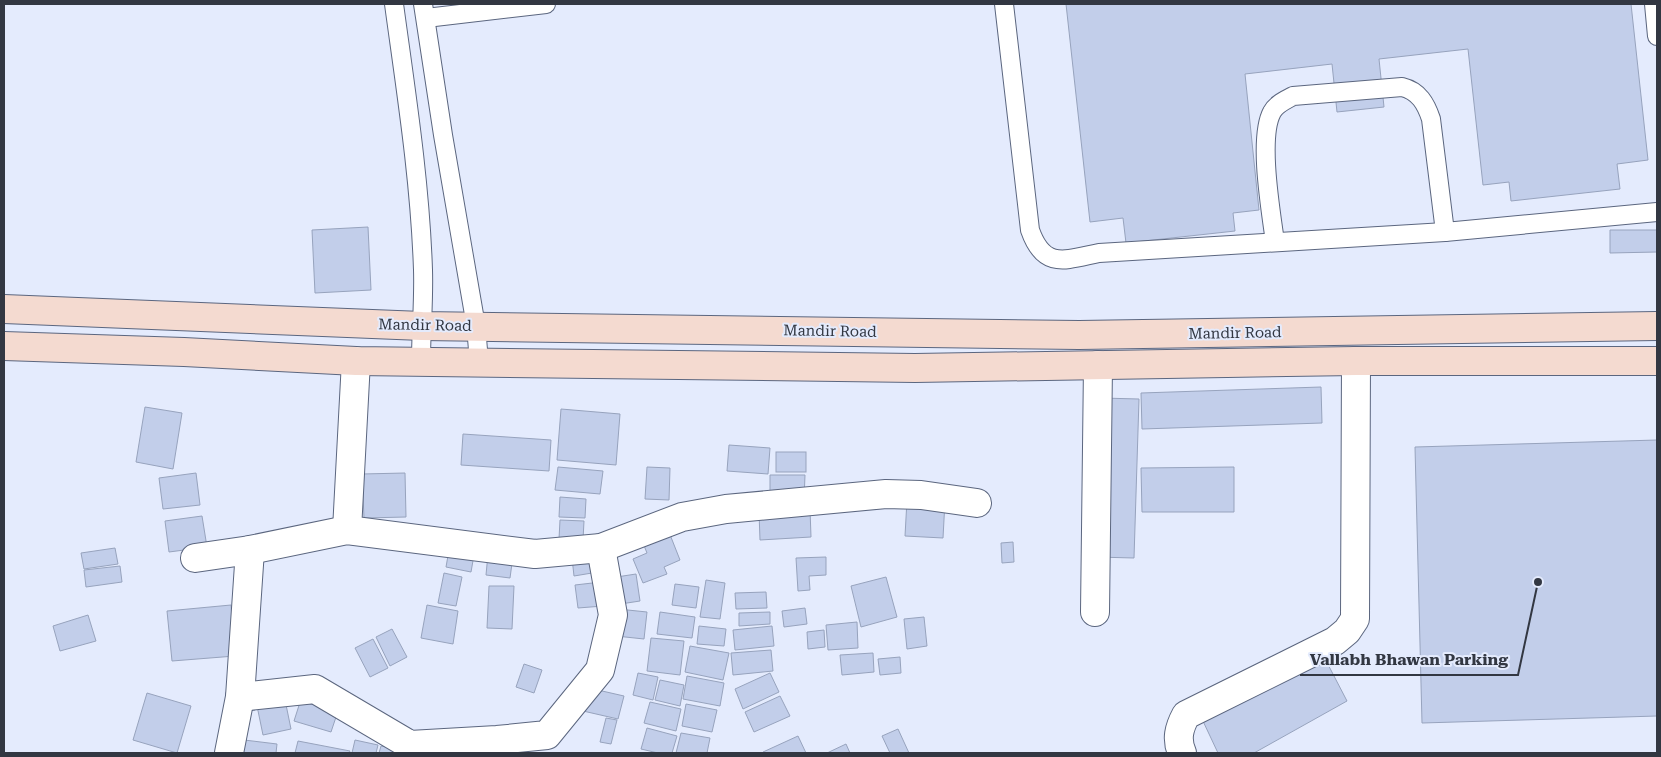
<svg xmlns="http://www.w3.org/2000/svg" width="1661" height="757" font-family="'Roboto Serif',serif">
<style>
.building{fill:#c2ceea;stroke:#97a3bd}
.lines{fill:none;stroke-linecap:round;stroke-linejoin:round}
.lane-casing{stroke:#5b667f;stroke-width:20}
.street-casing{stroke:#5b667f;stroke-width:30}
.secondary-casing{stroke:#5b667f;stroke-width:30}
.lane{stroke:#fff;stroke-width:18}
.street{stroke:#fff;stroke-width:28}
.secondary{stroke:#f4dad0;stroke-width:28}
.labels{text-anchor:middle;stroke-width:4;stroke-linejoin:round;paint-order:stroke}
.street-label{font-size:15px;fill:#323742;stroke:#e4ebfd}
.leader{fill:none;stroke:#323742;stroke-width:2}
.callout-dot{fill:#323742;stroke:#e4ebfd;stroke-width:2}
.callout-label{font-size:16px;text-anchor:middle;font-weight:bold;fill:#323742;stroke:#e4ebfd;stroke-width:4;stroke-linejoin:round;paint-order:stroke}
</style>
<rect width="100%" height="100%" fill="#e4ebfd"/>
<g class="building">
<path d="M1066,4H1631L1648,160L1617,164L1620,189L1511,201L1509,182L1483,185L1468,49L1379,59L1384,107L1337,112L1332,64L1245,74L1259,210L1233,213L1235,231L1126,243L1123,218L1090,222Z"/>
<path d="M368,227L371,290L315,293L312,230Z"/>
<path d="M1610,230H1657V276V252L1610,253Z"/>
<path d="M1321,387L1322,423L1142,429L1141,393Z"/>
<path d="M1101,398L1139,399L1134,558L1096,557Z"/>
<path d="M145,407L182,413L173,469L136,462Z"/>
<path d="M561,409L620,414L616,465L557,460Z"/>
<path d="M463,434L551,440L549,471L461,465Z"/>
<path d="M1657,440V716L1422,723L1415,447Z"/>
<path d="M729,445L770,448L768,474L727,471Z"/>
<rect x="776" y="452" width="30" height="20"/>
<path d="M558,467L603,471L600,494L555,490Z"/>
<path d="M647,467L670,468L669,500L645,499Z"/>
<path d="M1234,467V512H1142L1141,468Z"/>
<path d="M196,473L200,505L163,509L159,478Z"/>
<path d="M405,473L406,517L364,518L362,474Z"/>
<path d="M770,475H805L804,500L770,503Z"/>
<path d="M560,497L586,499L585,518L559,517Z"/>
<path d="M907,500L945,501L943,538L905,536Z"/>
<path d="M810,509L811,537L760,540L759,512Z"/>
<path d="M202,516L207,547L169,552L165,521Z"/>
<path d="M560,520L584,521L583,540L559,539Z"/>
<path d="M667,527L680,560L664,567L667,574L643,583L633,559L647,553L641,538Z"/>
<path d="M1013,542L1014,562L1002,563L1001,543Z"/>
<path d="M115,548L118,564L84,569L81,553Z"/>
<path d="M449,550L474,555L471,572L446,567Z"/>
<path d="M488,554L513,556L510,578L486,575Z"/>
<path d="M595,555L598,572L574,576L572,558Z"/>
<path d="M826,557V575L809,576L810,590L798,591L796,558Z"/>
<path d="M120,566L122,582L86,587L84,570Z"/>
<path d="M444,573L462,577L456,606L438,603Z"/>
<path d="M636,574L640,601L614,605L610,578Z"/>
<path d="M886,577L897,617L861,627L851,586Z"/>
<path d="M706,580L725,583L720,619L700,617Z"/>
<path d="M601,582L603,606L578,608L575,585Z"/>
<path d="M675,584L699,587L696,608L672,605Z"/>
<path d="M489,586H514L512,629L487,628Z"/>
<path d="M766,592L767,608L736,609L735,593Z"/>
<path d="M231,605L235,656L172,661L167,611Z"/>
<path d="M427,605L458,611L453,644L421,638Z"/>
<path d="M805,608L807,624L784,627L782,611Z"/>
<path d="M618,609L647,612L644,639L616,636Z"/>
<path d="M660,612L695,617L692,638L657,634Z"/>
<path d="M770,612V624L739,626V613Z"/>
<path d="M88,615L96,641L60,651L53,626Z"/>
<path d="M924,617L927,646L907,649L904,619Z"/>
<path d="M857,622L858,648L828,650L826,625Z"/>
<path d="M699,626L726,629L724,646L697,644Z"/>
<path d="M772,626L774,646L735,650L733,630Z"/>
<path d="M392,629L407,657L390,666L376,637Z"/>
<path d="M824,630L825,647L808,649L807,632Z"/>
<path d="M651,638L684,641L680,675L647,671Z"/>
<path d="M373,639L388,668L370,677L355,648Z"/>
<path d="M690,646L729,653L723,680L685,672Z"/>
<path d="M771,650L773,671L733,675L731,653Z"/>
<path d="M1321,651L1347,701L1254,753H1218L1202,719Z"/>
<path d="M873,653L874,672L842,675L840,655Z"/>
<path d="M900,657L901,673L880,675L878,659Z"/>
<path d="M524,664L542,670L534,693L516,687Z"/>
<path d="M638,673L658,677L653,700L633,695Z"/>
<path d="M770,673L779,692L743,709L735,689Z"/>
<path d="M687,676L724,683L720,706L683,699Z"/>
<path d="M660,680L684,685L680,706L655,700Z"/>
<path d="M589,688L624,696L618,719L583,711Z"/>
<path d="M147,693L191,706L177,753L133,740Z"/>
<path d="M284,695L291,729L263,735L256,701Z"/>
<path d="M302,696L339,708L331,732L294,721Z"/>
<path d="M780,696L790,716L754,732L745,712Z"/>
<path d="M650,702L681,709L676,731L644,723Z"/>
<path d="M686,704L717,710L712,732L682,726Z"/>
<path d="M606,718L617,720L611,744L600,742Z"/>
<path d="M647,728L677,736L672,753H658L641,749Z"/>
<path d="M898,729L909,753H890L882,736Z"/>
<path d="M681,733L710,738L707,753H676Z"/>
<path d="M798,736L806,753H764L763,752Z"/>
<path d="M236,739L277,744L276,753H234Z"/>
<path d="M355,740L378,745L376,753H352Z"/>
<path d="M298,741L350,751L349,753H295Z"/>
<path d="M846,744L850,753H827Z"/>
<path d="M381,746L403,750L402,753H379Z"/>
</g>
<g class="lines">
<defs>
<g id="lane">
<path d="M394,4C406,92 420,180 423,270C424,300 421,331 421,361"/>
<path d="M423,4L443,135L476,326L479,362"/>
<path d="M1004,4L1030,230C1044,270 1065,260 1099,253L1445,232"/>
<path d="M1654,4L1657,36"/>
<path d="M426,18L546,4"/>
<path d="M1275,242C1271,212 1258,138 1272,112C1276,104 1286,100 1293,96L1402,87C1419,91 1426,104 1431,119L1445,232L1657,212"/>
</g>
<g id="street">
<path d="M347,530L356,361"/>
<path d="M195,558L250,550L347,530L535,554L601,548L682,517L726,509L886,494L921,495L977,503"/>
<path d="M1095,612L1098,365"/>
<path d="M240,697L315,689L410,745L497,740L547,735L600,670L613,615L601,548"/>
<path d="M229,753L240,697L250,550"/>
<path d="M1182,753C1176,739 1179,728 1186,715L1335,641L1347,631L1355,619L1356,361"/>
</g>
<g id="secondary">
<path d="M4,309L422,326L1079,335L1657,326"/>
<path d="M4,346L184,352L356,361L915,368L1356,361H1657"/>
</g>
</defs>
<use href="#lane" class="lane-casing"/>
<use href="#street" class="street-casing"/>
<use href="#secondary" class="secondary-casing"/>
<use href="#lane" class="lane"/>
<use href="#street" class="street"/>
<use href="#secondary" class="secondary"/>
</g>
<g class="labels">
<g class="street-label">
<text transform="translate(425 325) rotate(1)" y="5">Mandir Road</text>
<text transform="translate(830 331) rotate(1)" y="5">Mandir Road</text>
<text transform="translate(1235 333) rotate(-1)" y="5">Mandir Road</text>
</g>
</g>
<path class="leader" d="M1538 582L1518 675H1300"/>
<circle class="callout-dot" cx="1538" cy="582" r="5"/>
<g class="callout-label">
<text x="1409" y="665">Vallabh Bhawan Parking</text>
</g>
<rect width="1661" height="757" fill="none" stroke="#323742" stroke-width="10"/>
</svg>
